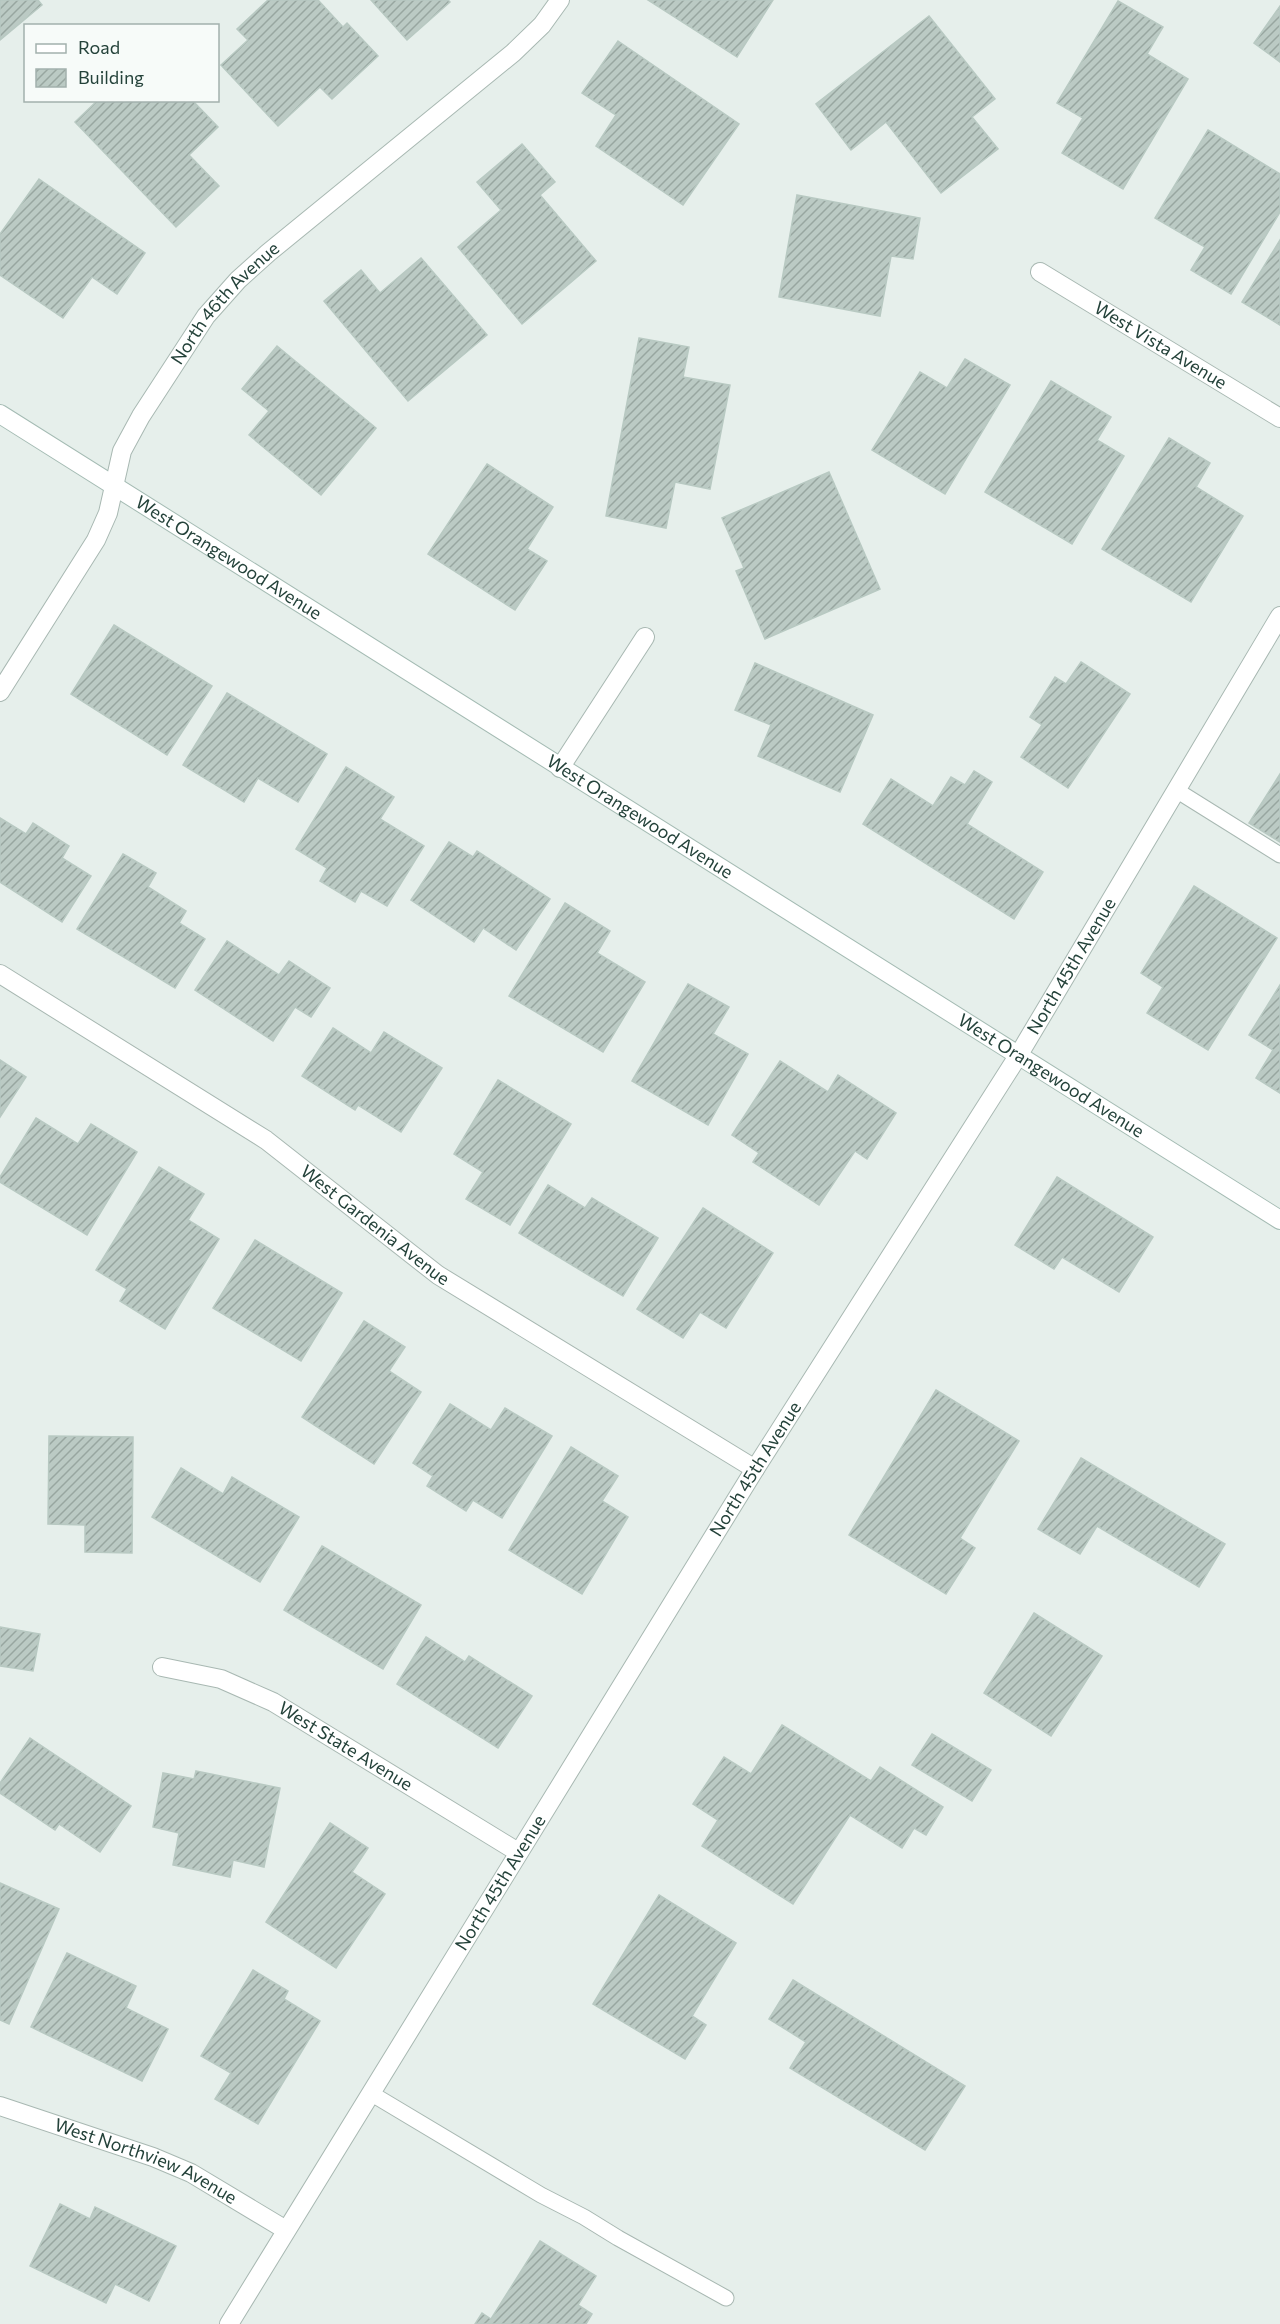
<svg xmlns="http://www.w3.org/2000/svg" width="1280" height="2324" font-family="Commissioner,sans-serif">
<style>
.building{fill:url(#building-hatch);stroke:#b8c9c2;stroke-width:1.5}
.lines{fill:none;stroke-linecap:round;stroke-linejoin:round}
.lane-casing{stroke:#a8b8b2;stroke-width:17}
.street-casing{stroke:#a8b8b2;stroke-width:20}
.secondary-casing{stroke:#a4bbb3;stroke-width:20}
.lane{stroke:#fff;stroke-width:15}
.street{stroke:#fff;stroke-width:18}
.secondary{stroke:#fff;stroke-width:18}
.labels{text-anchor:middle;stroke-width:5;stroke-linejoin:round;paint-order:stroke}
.street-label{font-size:18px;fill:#24423a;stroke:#f7fbf9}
</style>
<defs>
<pattern id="building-hatch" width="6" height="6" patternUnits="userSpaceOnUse" patternTransform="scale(1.5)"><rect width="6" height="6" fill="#bbcac4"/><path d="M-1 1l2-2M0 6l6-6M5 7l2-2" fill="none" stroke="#98a6a0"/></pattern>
</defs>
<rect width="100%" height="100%" fill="#e6efeb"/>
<g class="building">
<path d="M0,0H38L42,5L0,40Z"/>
<path d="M268,0H318L343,27L347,23L378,56L332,99L320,87L278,126L221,65L248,40L237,29Z"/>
<path d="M371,0H448L450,2L407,40Z"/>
<path d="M648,0H773L737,57Z"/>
<path d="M1118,1L1163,27L1147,54L1188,79L1123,189L1062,153L1083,118L1057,103Z"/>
<path d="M1280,6V62L1254,43Z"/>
<path d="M929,16L995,99L972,117L998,149L941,193L886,122L851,150L816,104Z"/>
<path d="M618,41L739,124L683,205L596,146L616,115L582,93Z"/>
<path d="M98,100H192L218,127L189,155L219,186L176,227L75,122Z"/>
<path d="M1208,130L1280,174V212L1231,294L1191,270L1205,247L1155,218Z"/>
<path d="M522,144L555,182L540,195L596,261L522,324L458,247L501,210L477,182Z"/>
<path d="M39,179L145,253L117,294L92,277L63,318L0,275V234Z"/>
<path d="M797,195L920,218L913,259L891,256L880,316L779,297Z"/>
<path d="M1280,240V325L1242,302Z"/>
<path d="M421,258L487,335L408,401L324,301L361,270L380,293Z"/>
<path d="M639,338L689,347L683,377L730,385L710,489L675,482L666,528L606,516Z"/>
<path d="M277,346L376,428L321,495L249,435L269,411L242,389Z"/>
<path d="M965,359L1010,385L945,494L872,450L920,372L947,388Z"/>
<path d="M1051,381L1111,417L1097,440L1124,456L1072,544L985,492Z"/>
<path d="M1169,438L1210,463L1196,487L1243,516L1191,602L1102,549Z"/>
<path d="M487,464L553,507L527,549L547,561L515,610L428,554Z"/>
<path d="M829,472L880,589L765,639L736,571L744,568L722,518Z"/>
<path d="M114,625L212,686L167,755L71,694Z"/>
<path d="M1081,662L1130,694L1068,788L1021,757L1042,725L1030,717L1055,677L1066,684Z"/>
<path d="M755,663L873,715L840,792L758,756L771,725L735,710Z"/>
<path d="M227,693L327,754L298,802L258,778L244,802L183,765Z"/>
<path d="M346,767L394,797L380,819L424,846L387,906L361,891L355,902L320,881L327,868L296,849Z"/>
<path d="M974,771L992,782L967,824L1043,872L1014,919L863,824L891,779L933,806L951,777L965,785Z"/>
<path d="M1280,774V842L1249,823Z"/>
<path d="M0,818L26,834L33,823L69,846L62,858L91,876L62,922L0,882Z"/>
<path d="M449,842L473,857L477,851L550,899L516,950L483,928L474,942L411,900Z"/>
<path d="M123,854L156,873L148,887L186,911L179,923L205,939L175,988L77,929Z"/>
<path d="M1194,886L1277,938L1208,1050L1147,1013L1163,987L1141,973Z"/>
<path d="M565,903L610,931L597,953L645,982L603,1052L509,996Z"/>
<path d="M227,941L279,975L289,961L330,988L311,1017L295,1007L273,1041L195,990Z"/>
<path d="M688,984L729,1007L713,1034L748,1054L708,1125L632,1081Z"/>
<path d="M1280,985V1093L1256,1078L1273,1050L1249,1035Z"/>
<path d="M333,1028L371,1053L384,1032L442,1068L401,1132L358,1105L355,1110L302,1076Z"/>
<path d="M0,1060L26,1077L0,1117Z"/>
<path d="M780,1061L828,1092L838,1075L896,1113L867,1159L855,1151L819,1205L753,1162L759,1153L732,1135Z"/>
<path d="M498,1080L571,1124L510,1225L466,1199L483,1172L454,1154Z"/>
<path d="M36,1118L78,1144L91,1124L137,1152L87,1235L0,1182V1177Z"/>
<path d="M159,1167L204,1194L188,1220L219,1239L165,1329L120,1301L127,1289L96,1270Z"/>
<path d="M1057,1177L1153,1237L1119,1292L1062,1257L1054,1269L1015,1245Z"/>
<path d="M548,1185L585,1208L592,1198L658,1238L623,1296L519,1233Z"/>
<path d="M703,1208L773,1253L726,1328L700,1312L683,1338L637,1309Z"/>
<path d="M255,1240L342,1293L301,1361L213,1308Z"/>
<path d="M364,1321L405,1347L389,1371L421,1392L374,1464L302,1417Z"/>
<path d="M936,1390L1019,1441L960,1538L975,1548L946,1594L849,1535Z"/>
<path d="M450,1404L491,1430L505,1408L552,1436L502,1518L473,1500L466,1511L427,1486L433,1476L413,1463Z"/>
<path d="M49,1436L133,1437L132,1553L85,1552V1525L48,1524Z"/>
<path d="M571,1447L618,1476L602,1501L628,1517L582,1594L509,1550Z"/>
<path d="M1081,1458L1225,1544L1199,1587L1097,1526L1080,1554L1038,1529Z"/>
<path d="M181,1468L223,1494L232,1477L299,1517L260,1582L152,1517Z"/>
<path d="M322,1546L421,1605L383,1669L284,1610Z"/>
<path d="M1034,1613L1102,1656L1051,1736L984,1693Z"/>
<path d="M0,1627L40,1634L33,1671L0,1666Z"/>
<path d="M426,1637L465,1662L469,1656L532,1696L498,1748L397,1684Z"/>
<path d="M782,1725L871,1781L880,1767L943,1807L926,1835L914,1828L902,1848L850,1815L793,1904L702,1846L718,1820L693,1804L724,1757L751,1774Z"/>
<path d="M932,1734L991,1770L972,1801L912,1765Z"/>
<path d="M30,1738L131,1806L100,1852L59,1824L55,1830L0,1793V1783Z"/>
<path d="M196,1771L280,1788L264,1867L233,1860L230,1877L173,1865L179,1833L153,1827L163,1773L194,1779Z"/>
<path d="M330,1823L368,1848L352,1872L385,1894L336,1968L266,1922Z"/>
<path d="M0,1883L59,1909L9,2024L0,2020Z"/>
<path d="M659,1895L736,1943L692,2016L706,2025L685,2059L593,2004Z"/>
<path d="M67,1953L136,1986L126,2008L168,2029L142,2081L31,2027Z"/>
<path d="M253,1970L288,1991L284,1999L320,2021L258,2124L215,2099L231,2073L201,2056Z"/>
<path d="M793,1980L965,2086L925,2150L790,2068L806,2042L769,2019Z"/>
<path d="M60,2204L90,2219L95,2207L176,2246L149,2301L115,2284L106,2303L30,2266Z"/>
<path d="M540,2241L596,2276L578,2305L592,2314L586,2324H475L482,2313L491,2319Z"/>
</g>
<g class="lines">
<defs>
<g id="lane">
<path d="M1176,790L1280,855"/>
<path d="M372,2094L541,2195L584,2217L618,2238L726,2298"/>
</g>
<g id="street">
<path id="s1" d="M1040,272L1280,418"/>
<path id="s2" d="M0,692L96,540L108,513L122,451L141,416L206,316L238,280L268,253L513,53L542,25L560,0"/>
<path d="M560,768L645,637"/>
<path id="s3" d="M0,974L266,1140L438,1275L755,1469"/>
<path id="s4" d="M162,1667L221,1679L273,1702L518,1852"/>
<path id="s5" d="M0,2106L153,2157L191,2173L286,2230"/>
<path id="s6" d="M229,2324L755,1469L1018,1056L1280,616"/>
</g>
<g id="secondary">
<path id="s7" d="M0,414L1280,1220"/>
</g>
</defs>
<use href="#lane" class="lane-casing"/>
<use href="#street" class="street-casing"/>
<use href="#secondary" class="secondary-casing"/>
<use href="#lane" class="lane"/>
<use href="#street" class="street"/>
<use href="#secondary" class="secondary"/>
</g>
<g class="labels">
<g class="street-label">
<text dy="6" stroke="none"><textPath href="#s2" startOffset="454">North 46th Avenue</textPath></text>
<text dy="6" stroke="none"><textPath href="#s1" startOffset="141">West Vista Avenue</textPath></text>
<text dy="6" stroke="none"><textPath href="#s7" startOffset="270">West Orangewood Avenue</textPath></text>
<text dy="6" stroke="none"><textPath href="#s7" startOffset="756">West Orangewood Avenue</textPath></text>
<text dy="6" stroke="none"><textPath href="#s6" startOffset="1598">North 45th Avenue</textPath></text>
<text dy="6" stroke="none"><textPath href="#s7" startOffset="1242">West Orangewood Avenue</textPath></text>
<text dy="6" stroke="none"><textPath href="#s3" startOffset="452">West Gardenia Avenue</textPath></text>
<text dy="6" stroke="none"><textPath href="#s6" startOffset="1004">North 45th Avenue</textPath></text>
<text dy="6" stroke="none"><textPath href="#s4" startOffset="202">West State Avenue</textPath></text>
<text dy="6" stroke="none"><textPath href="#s6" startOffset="518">North 45th Avenue</textPath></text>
<text dy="6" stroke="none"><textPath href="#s5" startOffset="156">West Northview Avenue</textPath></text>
</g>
</g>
<rect x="24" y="24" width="195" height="78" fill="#f7fbf9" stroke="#a3b1ad" stroke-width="1.5"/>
<rect x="36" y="44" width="30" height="9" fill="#ffffff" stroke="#a3b1ad" stroke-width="1.5"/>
<text x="78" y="54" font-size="18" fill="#24423a">Road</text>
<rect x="36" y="69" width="30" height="18" fill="url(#building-hatch)" stroke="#a3b1ad" stroke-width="1.5"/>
<text x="78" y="84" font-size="18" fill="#24423a">Building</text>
</svg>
